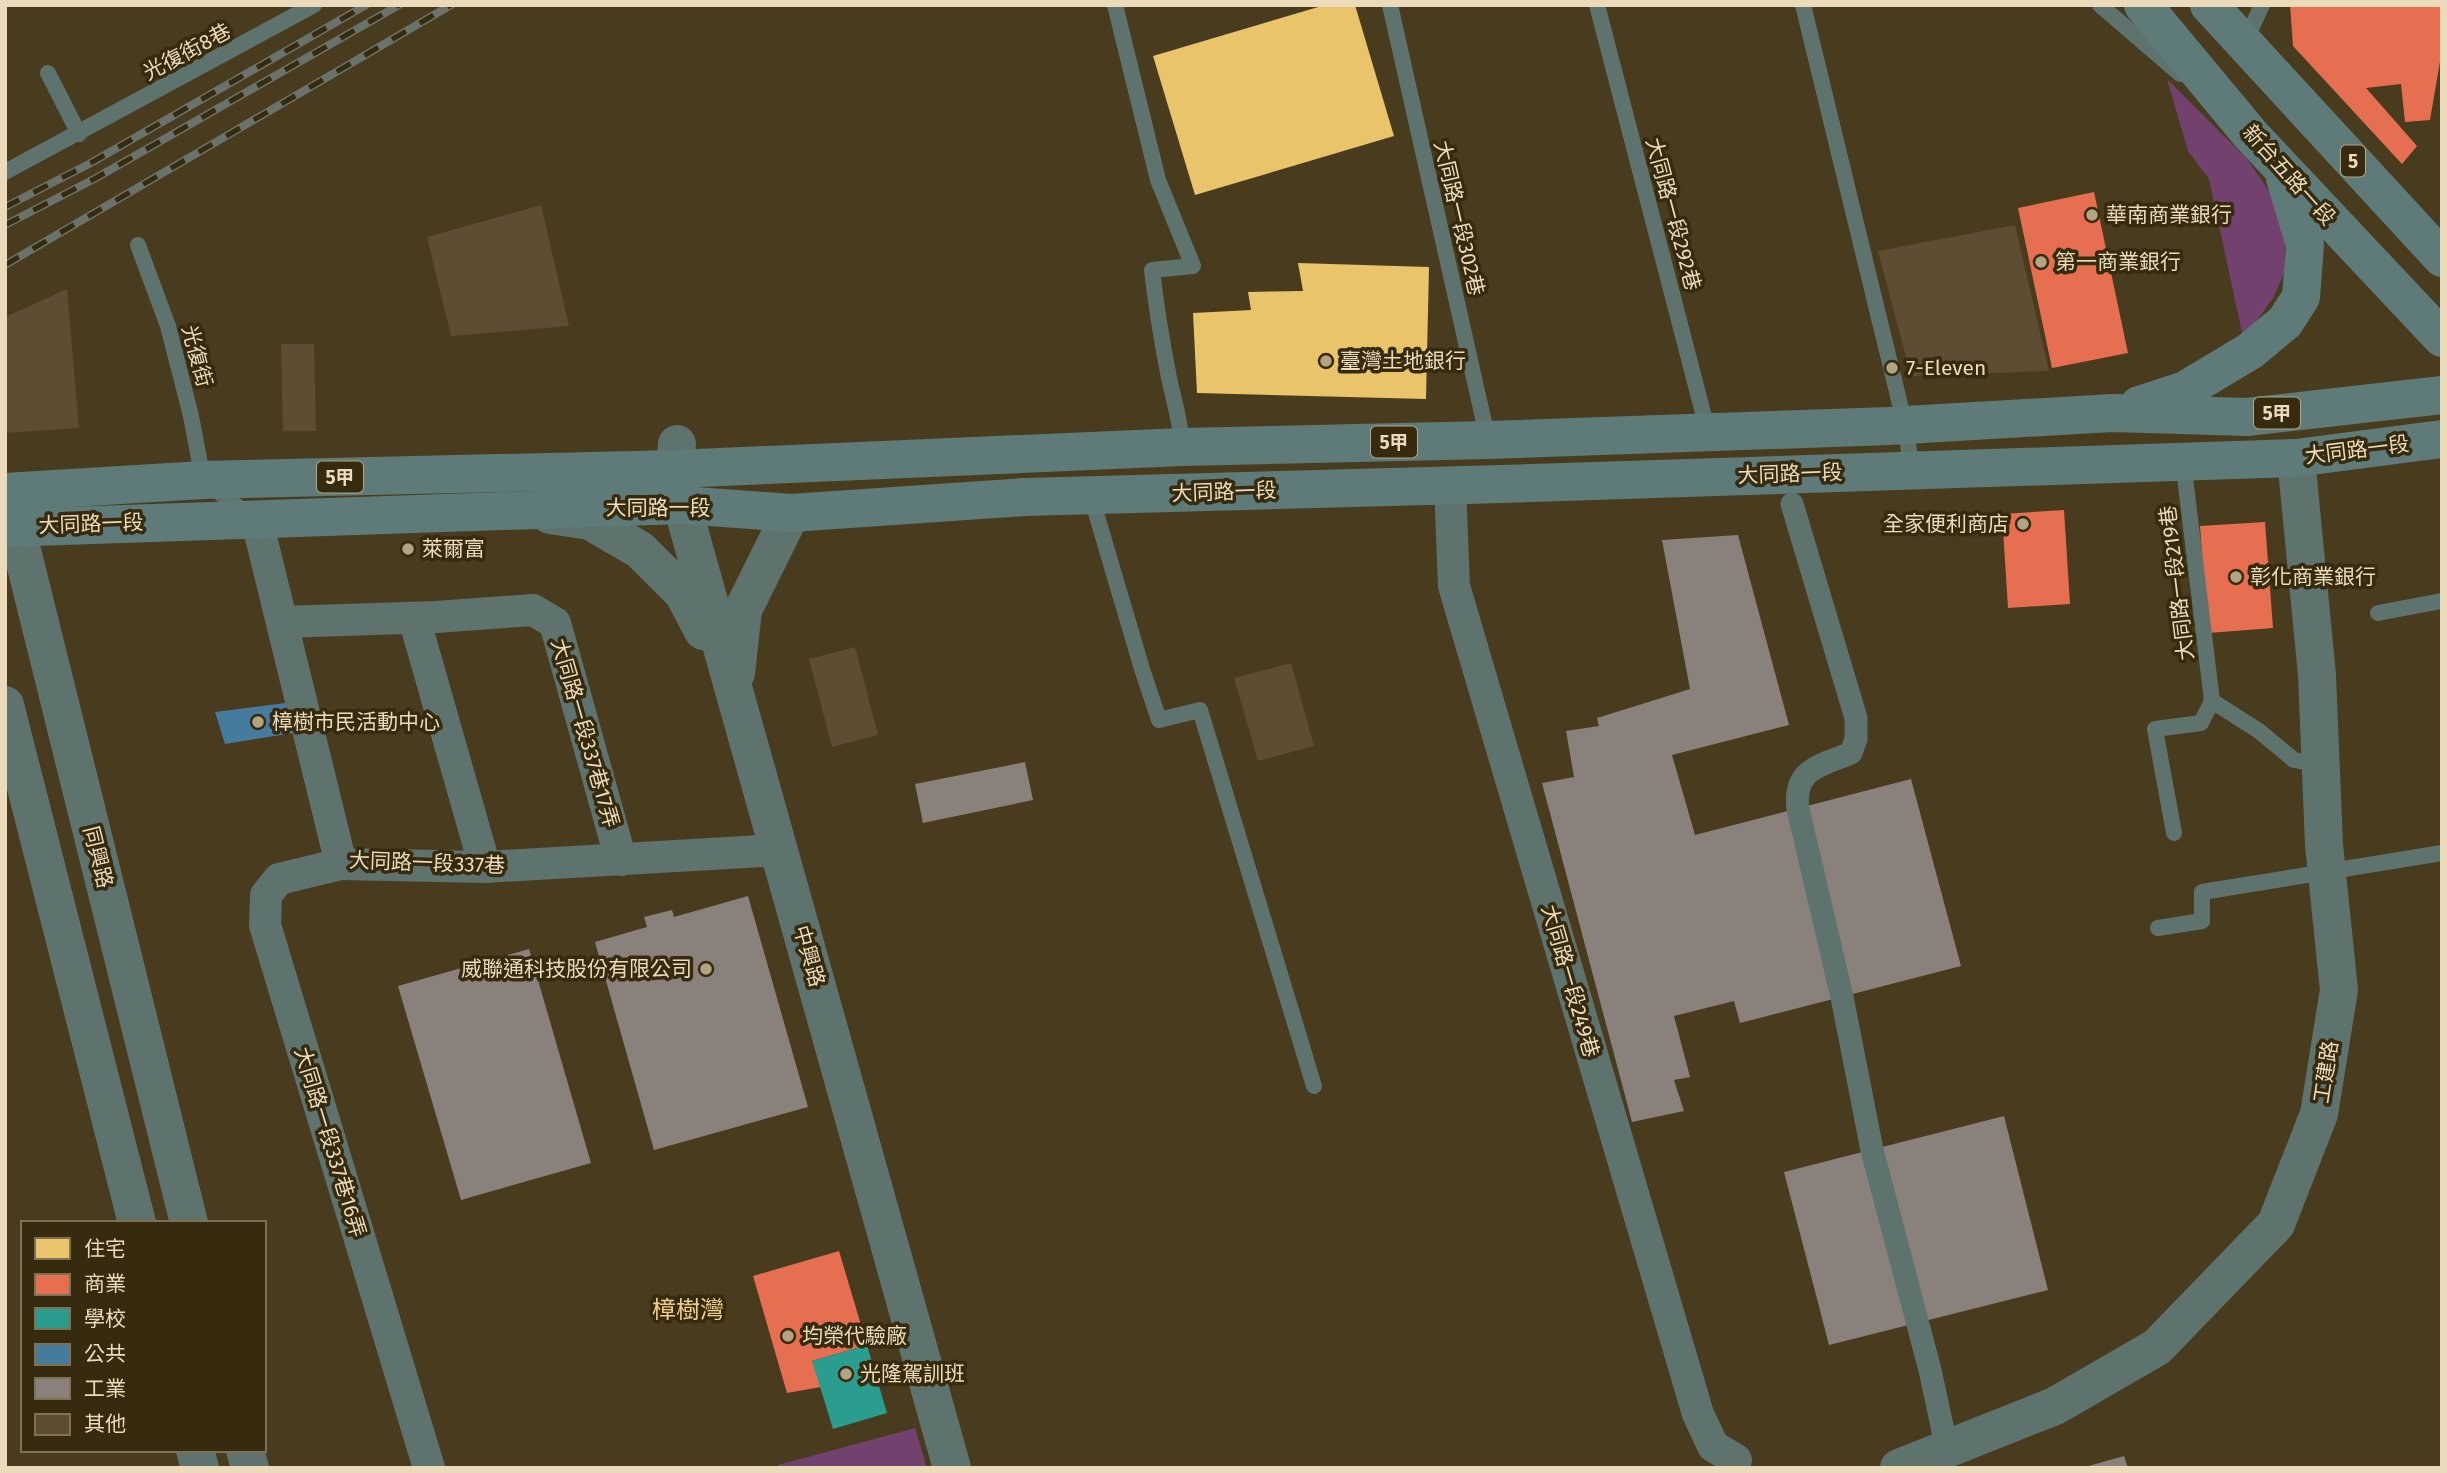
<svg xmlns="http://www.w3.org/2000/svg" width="2447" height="1473" font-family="'Fira Sans','Noto Sans TC',sans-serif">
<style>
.green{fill:#72416e}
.homes{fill:#e9c46a}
.shops{fill:#e76f51}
.schools{fill:#2a9d8f}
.public{fill:#457b9d}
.industry{fill:#8a817c}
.building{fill:#5f4d33}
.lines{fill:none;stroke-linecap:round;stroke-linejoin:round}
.service{stroke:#5e726e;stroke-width:16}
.pedestrian{stroke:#5e726e;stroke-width:23}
.minor{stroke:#5e726e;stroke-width:32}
.tertiary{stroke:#5e726e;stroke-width:38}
.primary{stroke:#5e7b7a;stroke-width:38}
.rail-casing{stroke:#6a736b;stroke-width:8}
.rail{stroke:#372b0f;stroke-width:5;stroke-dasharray:16;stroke-linecap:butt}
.poi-dot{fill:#b2a383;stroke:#372b0f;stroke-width:2.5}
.labels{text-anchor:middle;stroke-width:7;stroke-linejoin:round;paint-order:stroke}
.shield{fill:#372b0f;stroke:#b5a687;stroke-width:2}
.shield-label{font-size:19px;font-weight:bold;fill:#ebdbba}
.street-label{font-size:21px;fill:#ebdbba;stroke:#372b0f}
.poi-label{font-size:21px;fill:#ebdbba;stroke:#372b0f;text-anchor:start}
.quarter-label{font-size:24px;fill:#eece8a;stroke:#372b0f}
</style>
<rect width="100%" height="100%" fill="#483b1e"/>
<g class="green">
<path d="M2167,79L2247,159L2276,201L2285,245L2284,274L2273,298L2251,329L2243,337L2209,179L2188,151Z"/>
<path d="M915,1428L927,1468H778V1465Z"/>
</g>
<g class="homes">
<path d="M1325,5H1355L1394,136L1195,195L1153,56Z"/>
<path d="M1298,263L1429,267L1426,399L1197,393L1193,313L1251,310L1248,292L1303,291Z"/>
</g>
<g class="shops">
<path d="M2290,5H2440L2442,14V50L2430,120L2405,122L2401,84L2366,88L2417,146L2402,164L2293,46Z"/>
<path d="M2094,192L2128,353L2052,368L2018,208Z"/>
<path d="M2064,510L2070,604L2008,608L2002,514Z"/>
<path d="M2265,522L2273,628L2208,633L2200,526Z"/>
<path d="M839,1251L867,1345L812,1361L821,1387L787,1393L753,1276Z"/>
</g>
<path class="schools" d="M867,1345L887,1413L833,1429L812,1361Z"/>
<path class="public" d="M293,702L300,732L225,744L215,712Z"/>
<g class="industry">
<path d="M1738,535L1789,725L1672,755L1695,835L1911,779L1961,966L1740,1023L1734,1001L1674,1016L1690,1077L1674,1080L1684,1111L1632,1122L1542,783L1574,777L1566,731L1599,726L1597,718L1690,689L1662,540Z"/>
<path d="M1025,762L1033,800L923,823L915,784Z"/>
<path d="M748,896L808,1107L654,1150L595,942L647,927L644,917L672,910L674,917Z"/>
<path d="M529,949L591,1163L461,1200L398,986Z"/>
<path d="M2004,1116L2048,1290L1829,1345L1784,1172Z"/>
<path d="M2124,1456L2128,1468H2085V1467Z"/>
</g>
<g class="building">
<path d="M541,205L569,326L451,336L427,237Z"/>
<path d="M2015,225L2049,371L1911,376L1878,251Z"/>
<path d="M67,289L79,428L5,433V317Z"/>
<path d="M281,344H314L316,431H283Z"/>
<path d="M855,647L878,735L832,747L809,659Z"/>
<path d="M1291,663L1314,746L1258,761L1234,678Z"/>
</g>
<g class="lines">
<g class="service">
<path d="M1115,5L1158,180L1193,266L1152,270C1156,306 1162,342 1169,378C1174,401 1181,423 1182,447"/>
<path d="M1390,5L1488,440"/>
<path d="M1597,5L1708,432"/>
<path d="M1803,5L1905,425L1912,470"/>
<path d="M2100,5L2180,74"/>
<path d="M2250,31L2262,5"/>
<path d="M48,73L79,134"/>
<path d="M5,172L314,5"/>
<path d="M138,245L168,326L191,416L203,480L246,513"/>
<path d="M2183,461L2212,701"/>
<path d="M1091,496L1142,669L1159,720L1200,710L1314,1086"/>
<path d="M2378,613L2442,601"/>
<path d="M2174,833L2155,729L2201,723L2212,701L2259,731L2294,760L2321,765"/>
<path d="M2158,928L2202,921V892L2442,853"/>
</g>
<path class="pedestrian" d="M1792,504L1856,718V739L1851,753C1821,766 1793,768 1798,809L1842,997L1872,1150L1930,1370L1945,1440"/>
<g class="minor">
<path d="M1450,485L1454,586L1698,1414L1713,1446L1736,1460"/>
<path d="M257,521L341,864L485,867L779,850"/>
<path d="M414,618L485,867"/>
<path d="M282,622L436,617L533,610L555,623L621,860"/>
<path d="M341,864L279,879L266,895L265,925L429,1468"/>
</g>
<g class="tertiary">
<path d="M677,444L675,469L682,505L952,1468"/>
<path d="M8,494L189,1223"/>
<path d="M550,515L590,521L640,550L683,593L703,631"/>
<path d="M736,673L743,610L791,513"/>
<path d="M5,705L137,1223"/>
<path d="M195,1450L200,1468"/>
<path d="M245,1450L250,1468"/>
<path d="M1899,1468L2055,1406L2157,1347L2276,1224L2319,1114L2339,990L2324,845L2317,675L2296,458"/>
</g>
<g class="primary">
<path d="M2143,5L2251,135L2442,338"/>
<path d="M2209,5L2442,258"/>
<path d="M2139,405L2185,390L2250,351L2285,322L2301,297L2305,245L2285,178"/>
<path d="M5,492L203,480L675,469L1182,447L1488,440L1889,426L2112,413L2247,417L2442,395"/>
<path d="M5,528L682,505L791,513L1025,497L1502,484L2296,458L2442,439"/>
</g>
<defs>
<g id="rail">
<path d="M5,207L89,164L366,5"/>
<path d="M5,225L96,178L399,5"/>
<path d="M5,265L451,5"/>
</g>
</defs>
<use href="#rail" class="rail-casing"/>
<use href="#rail" class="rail"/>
</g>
<g class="poi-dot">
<circle cx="2092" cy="215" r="7"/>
<circle cx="2041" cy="262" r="7"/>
<circle cx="1326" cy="361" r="7"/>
<circle cx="1892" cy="368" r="7"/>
<circle cx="2023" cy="524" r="7"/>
<circle cx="408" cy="549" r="7"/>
<circle cx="2236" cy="577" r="7"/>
<circle cx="258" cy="722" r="7"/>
<circle cx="706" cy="969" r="7"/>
<circle cx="788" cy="1336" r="7"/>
<circle cx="846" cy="1374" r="7"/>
</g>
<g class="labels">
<g class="shield">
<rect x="2341" y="145.5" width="24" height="31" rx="5"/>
<rect x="2254" y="397.5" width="46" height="31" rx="5"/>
<rect x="1371" y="426.5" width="46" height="31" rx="5"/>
<rect x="317" y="461.5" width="46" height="31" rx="5"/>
</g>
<g class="shield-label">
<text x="2353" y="168">5</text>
<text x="2277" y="420">5甲</text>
<text x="1394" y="449">5甲</text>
<text x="340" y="484">5甲</text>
</g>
<g class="street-label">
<text transform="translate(187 52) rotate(-28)" y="7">光復街8巷</text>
<text transform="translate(2289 175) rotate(48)" y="7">新台五路一段</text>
<text transform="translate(1673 214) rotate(75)" y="7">大同路一段292巷</text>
<text transform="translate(1459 218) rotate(77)" y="7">大同路一段302巷</text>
<text transform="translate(197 356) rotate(75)" y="7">光復街</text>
<text transform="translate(2357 450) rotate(-7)" y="7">大同路一段</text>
<text transform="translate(1790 474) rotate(-2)" y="7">大同路一段</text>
<text transform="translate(1224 492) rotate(-2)" y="7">大同路一段</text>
<text x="658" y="515">大同路一段</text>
<text transform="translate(91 524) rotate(-2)" y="7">大同路一段</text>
<text transform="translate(2177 583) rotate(-97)" y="7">大同路一段219巷</text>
<text transform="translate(585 733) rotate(74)" y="7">大同路一段337巷17弄</text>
<text transform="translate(98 857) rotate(76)" y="7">同興路</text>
<text transform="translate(427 863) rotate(2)" y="7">大同路一段337巷</text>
<text transform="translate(809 956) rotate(74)" y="7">中興路</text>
<text transform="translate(1570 981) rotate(74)" y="7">大同路一段249巷</text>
<text transform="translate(2326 1072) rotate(-81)" y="7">工建路</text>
<text transform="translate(330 1142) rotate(73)" y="7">大同路一段337巷16弄</text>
</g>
<g class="poi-label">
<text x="2106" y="222">華南商業銀行</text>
<text x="2055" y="269">第一商業銀行</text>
<text x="1340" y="368">臺灣土地銀行</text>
<text x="1906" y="375">7-Eleven</text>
<text x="2009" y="531" text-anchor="end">全家便利商店</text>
<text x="422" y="556">萊爾富</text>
<text x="2250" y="584">彰化商業銀行</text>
<text x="272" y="729">樟樹市民活動中心</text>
<text x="692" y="976" text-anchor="end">威聯通科技股份有限公司</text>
<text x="802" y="1343">均榮代驗廠</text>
<text x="860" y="1381">光隆駕訓班</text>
</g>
<g class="quarter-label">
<text x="688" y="1318">樟樹灣</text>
</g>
</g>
<rect width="2447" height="1473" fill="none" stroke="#ebdbba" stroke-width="14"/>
<rect x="21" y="1221" width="245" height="231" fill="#372b0f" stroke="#7f7153" stroke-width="2"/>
<rect x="35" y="1238" width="35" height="21" fill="#e9c46a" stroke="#7f7153" stroke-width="2"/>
<text x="84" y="1256" font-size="21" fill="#ebdbba">住宅</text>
<rect x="35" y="1274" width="35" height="21" fill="#e76f51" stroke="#7f7153" stroke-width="2"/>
<text x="84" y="1291" font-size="21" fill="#ebdbba">商業</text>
<rect x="35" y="1308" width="35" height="21" fill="#2a9d8f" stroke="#7f7153" stroke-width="2"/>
<text x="84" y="1326" font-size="21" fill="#ebdbba">學校</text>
<rect x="35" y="1344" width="35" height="21" fill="#457b9d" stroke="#7f7153" stroke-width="2"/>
<text x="84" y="1361" font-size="21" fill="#ebdbba">公共</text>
<rect x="35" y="1378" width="35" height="21" fill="#8a817c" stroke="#7f7153" stroke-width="2"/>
<text x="84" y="1396" font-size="21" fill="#ebdbba">工業</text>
<rect x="35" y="1414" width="35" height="21" fill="#5f4d33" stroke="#7f7153" stroke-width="2"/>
<text x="84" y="1431" font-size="21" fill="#ebdbba">其他</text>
</svg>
